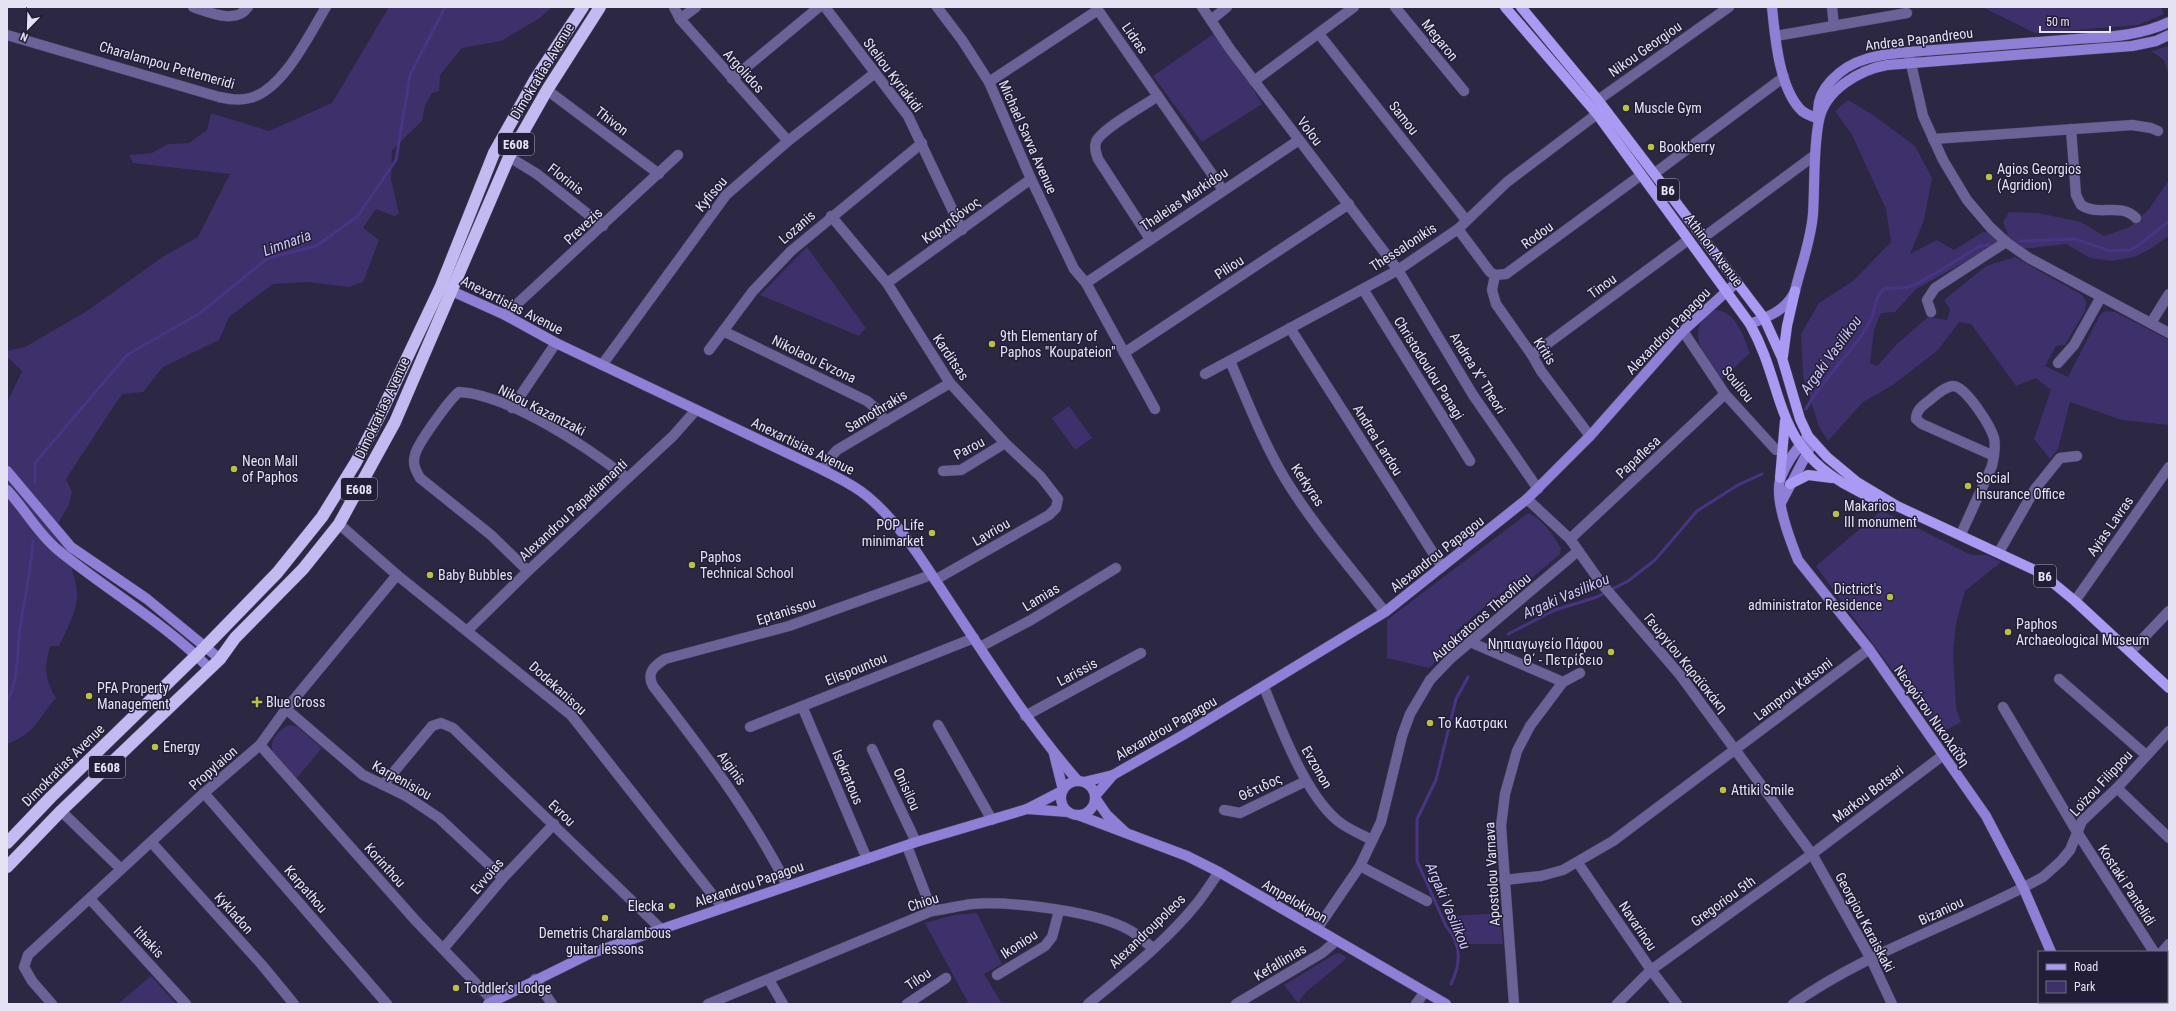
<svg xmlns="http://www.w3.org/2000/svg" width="2176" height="1011" font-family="'Roboto Condensed',sans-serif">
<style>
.green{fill:#3e306b}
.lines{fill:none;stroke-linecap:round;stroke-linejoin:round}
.stream{stroke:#493484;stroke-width:3}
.street-casing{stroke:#49455e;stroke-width:11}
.secondary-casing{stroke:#49455e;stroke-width:11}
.primary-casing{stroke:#49455e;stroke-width:11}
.highway-casing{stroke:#49455e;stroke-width:13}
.street{stroke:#6b6298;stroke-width:10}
.secondary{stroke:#907fd6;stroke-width:10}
.primary{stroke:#ab9af4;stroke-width:10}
.highway{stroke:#c2baf0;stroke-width:12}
.poi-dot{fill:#bbc044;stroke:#221e37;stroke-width:1.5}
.labels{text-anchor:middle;stroke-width:3;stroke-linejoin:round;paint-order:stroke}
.shield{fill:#221e37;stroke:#aaa7bb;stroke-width:1}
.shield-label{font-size:13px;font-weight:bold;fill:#e4e2f3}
.street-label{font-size:14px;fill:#e4e2f3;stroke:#221e37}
.poi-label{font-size:14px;fill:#e4e2f3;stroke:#221e37;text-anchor:start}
.water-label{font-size:15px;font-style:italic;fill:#ccc6f3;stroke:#221e37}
</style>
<rect width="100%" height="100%" fill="#2c2742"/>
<g class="green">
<path d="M389,7H552L540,18L501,41L462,48L440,75L439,91L432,93L425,106L422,121L392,150L391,179L399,214L394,216L376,209L363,228L379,240L363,282L349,287L307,282L273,284L229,317L219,340L163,367L143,392L122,394L66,479L72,492L69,505L56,527C62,542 80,584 77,599C75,615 66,631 59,646H50C44,668 44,678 56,698C37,720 36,733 7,744V403L22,371L7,357V351L25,347L87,311L164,256L198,237L230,174L133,163L129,155L152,153L168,144L189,143L207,130L211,113L269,131L332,103Z"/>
<path d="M1982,7H2161L2164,14L2138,25L2035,33Z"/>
<path d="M1218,31L1262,104L1202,142L1153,76Z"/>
<path d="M2169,46V75L2164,60L2151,51Z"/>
<path d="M1848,100L1873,115L1915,146L1932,178L1924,220L1910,254L1937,240L1954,250L1983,232L2008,234L2003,222L2009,212L2038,213L2081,222L2104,236L2130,227L2149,209L2169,180V236L2150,249L2134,257L2112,261L2090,258L2066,244L2032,248L1988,249L1916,289L1895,312L1881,313L1874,330L1870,363L1877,366L1897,344L1928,317L1947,320L1950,309L1944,300L1986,266L2015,257L2082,295L2086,302L2085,311L2065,345L2056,346L2045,366L2068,377L2100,315L2105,311L2115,312L2169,340V425L2122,420L2070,402L2058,449L2050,459L2034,439L2051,390L2036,378L2016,386L1971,324L1959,322L1938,350L1893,385L1863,402L1828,441L1819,427L1803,376L1801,334L1819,303L1853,281L1891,242L1886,209L1852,135L1835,111Z"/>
<path d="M807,247L866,328L859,336L760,295Z"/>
<path d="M1714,310C1736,310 1743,336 1750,353L1722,379C1705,358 1682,330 1714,310Z"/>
<path d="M1069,406L1092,438L1075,450L1052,418Z"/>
<path d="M1881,511L1904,521L1971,555H1987L2001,562L1965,591L1956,623L1953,653L1956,708L1961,722L1939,734L1816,566Z"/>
<path d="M1528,513C1543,519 1553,535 1561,548L1560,554L1518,590L1512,584L1455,632L1460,638L1429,668L1387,658V620Z"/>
<path d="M290,725L296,726L322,748L297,778C290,770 278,761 273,752C268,741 280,728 290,725Z"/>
<path d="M977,913L1002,964L984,974L1002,1004H969L925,923L954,915Z"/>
<path d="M1500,913L1503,944H1466L1452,916Z"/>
<path d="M1340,953L1347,958L1306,992L1298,1003L1284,985L1335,954Z"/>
<path d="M151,976L176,1004H118Z"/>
</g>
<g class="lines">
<g class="stream">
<path d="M2020,241L2075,239L2110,251L2130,250L2139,245L2169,221"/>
<path d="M1806,409C1823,377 1851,355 1868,325C1875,315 1874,297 1884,289C1888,287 1904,290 1914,285C1936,274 1958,259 1980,246L1990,245"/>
<path d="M35,482V463L127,355L200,313L268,258L316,246L357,217L396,160L410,75L445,7"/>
<path d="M1508,634L1555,610L1597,597L1628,581L1655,560L1697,511L1738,485L1762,474"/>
<path d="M7,701C19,681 17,652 20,629C24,600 31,572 33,541"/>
<path d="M1451,984C1461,964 1462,944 1446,926L1417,861V819L1436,780L1456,699L1468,677"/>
</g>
<defs>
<g id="street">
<path d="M193,7C209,12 236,25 248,7"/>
<path d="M674,7L680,19"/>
<path d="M696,7L680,19L788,141"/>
<path d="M825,7L908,116L962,230"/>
<path d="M937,7L962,40L989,82L1031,179L1074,269L1086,283L1155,409"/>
<path d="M1202,7L1230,49L1398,270L1473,395L1538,489"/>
<path d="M1395,7L1464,91"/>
<path d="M1832,7L1834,26"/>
<path d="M1211,20L1227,7"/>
<path d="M1319,34L1466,220"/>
<path d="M7,35L219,97C229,99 239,101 250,98C283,90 309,35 326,7"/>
<path d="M1776,36L1907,13"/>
<path d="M1909,55L1923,116L1943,160L1967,200L1990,227L2006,242L2029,258L2169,333"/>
<path d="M732,79L819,7"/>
<path d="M1254,81L1354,7"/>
<path d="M989,82L1098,10L1223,190"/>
<path d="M547,90L659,174"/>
<path d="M1598,100L1729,7"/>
<path d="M2071,129L2076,195L2081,205C2099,217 2120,202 2136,218"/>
<path d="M1933,139L2132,125L2151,128L2158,131"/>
<path d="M509,157L537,174L603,226"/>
<path d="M1655,173L1784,77"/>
<path d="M831,216L887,283L950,383L1005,443L1041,477L1058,499L1056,508L1049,515L935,580"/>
<path d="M1458,229L1490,272L1495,275L1506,274L1641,175"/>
<path d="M1704,237L1815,155"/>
<path d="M1150,239L1098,159C1096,153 1094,148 1096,142C1101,129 1145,105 1158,96"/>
<path d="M1495,275L1492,290L1496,304L1532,355L1541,371L1590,436"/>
<path d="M887,283L1031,179"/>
<path d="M1086,283L1299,140"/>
<path d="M1363,289L1470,461"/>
<path d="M1931,312L1927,300L1935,288L2006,242"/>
<path d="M505,315L678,155"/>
<path d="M2151,323L2169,294"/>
<path d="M1290,328L1442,567"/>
<path d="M723,331L867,401L879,411L885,422"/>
<path d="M1683,331L1725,394L1776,450"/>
<path d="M709,350L753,291L791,251L922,143"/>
<path d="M1124,353L1349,204"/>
<path d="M1532,355L1688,240"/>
<path d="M1230,361C1247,400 1262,440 1284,477C1313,525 1351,568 1385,612"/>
<path d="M2058,363L2074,345L2101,297"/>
<path d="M602,365L726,195L788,141L875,73"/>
<path d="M1205,374L1398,270L1458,229L1507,182L1597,114"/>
<path d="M512,408L556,343"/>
<path d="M823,470L828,460L837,450L950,383"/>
<path d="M943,471L961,470L1005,443"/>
<path d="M1527,499L1570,539L1601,583L1680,675L1812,854L1871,959L1892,1004"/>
<path d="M339,524L397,575L571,715L723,908"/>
<path d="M1961,534L1992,466C1994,457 1996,447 1994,438C1991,427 1966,386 1953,386C1944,387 1936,395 1930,400C1923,405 1916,410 1916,419L1922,424L1994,456"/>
<path d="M1570,539L1725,394"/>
<path d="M1999,552L2035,489L2060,458L2077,456"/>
<path d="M528,571L491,535L420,478C416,471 412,464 415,455C417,444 450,399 459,392C510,395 587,447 627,478"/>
<path d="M2075,601L2169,467"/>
<path d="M468,630L528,571L673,436L696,410"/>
<path d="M1470,642L1563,682"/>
<path d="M980,647L1031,620L1116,568"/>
<path d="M2131,651L2169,611"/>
<path d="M2059,679L2146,755"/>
<path d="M1264,687C1280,726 1307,800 1342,824C1351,830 1362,835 1372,840"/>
<path d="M802,706L867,859"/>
<path d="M2003,707L2077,832L2154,952"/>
<path d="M286,709L363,775L406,796L439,818L503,878"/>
<path d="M1025,716L1141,653"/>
<path d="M938,725L992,820"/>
<path d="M750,727L974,638"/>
<path d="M260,745L416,921L492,1000"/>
<path d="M872,749L916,842"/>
<path d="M383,785L432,726L441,723L453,728L660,928"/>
<path d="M2117,788L2169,838"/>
<path d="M204,793L387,1004"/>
<path d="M1224,810L1240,813L1306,781"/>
<path d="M61,811L121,869"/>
<path d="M152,843L262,965L294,1004"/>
<path d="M907,846L932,911"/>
<path d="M1578,863L1651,970L1677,1004"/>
<path d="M1360,866L1427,901"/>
<path d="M1504,880L1541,876L1563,870L1613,841L1869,649"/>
<path d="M787,885C750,812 703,751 653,686C646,673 654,666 665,659L789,626L931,575"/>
<path d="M90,899L186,1004"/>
<path d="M1317,929L1360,866L1381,822L1402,736L1410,714L1430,680L1450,659L1578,551"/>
<path d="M443,949L503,878L554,824"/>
<path d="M2162,952L2169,944"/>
<path d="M997,975L1045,946L1052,937L1059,911"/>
<path d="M535,979L552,1004"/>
<path d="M769,980L783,1004"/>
<path d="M52,1004L32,981L24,967L28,955L204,793L260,745L286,709L397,575"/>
<path d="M708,1004L932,911C945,909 959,906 972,904C1010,901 1098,911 1131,931C1139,936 1146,943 1153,948"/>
<path d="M907,1004L946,978"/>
<path d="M1088,1004C1126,973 1167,941 1198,902C1205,893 1212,882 1219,872"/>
<path d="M1236,1004L1322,953L1336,941"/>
<path d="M1416,1004L1424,993"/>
<path d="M1514,1004L1501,826L1505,794L1517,751L1530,726L1563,682L1580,673"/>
<path d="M1617,1004L1651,970L1812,854L1942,756"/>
<path d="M1793,1004C1869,950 1962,922 2043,877L2061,861L2070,850L2082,821L2117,788L2169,731"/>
<path d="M2065,1004L2069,1002"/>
</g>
<g id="secondary">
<path d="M1772,7C1775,37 1779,89 1802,111C1807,115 1814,117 1819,119"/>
<path d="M1819,117C1813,90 1842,66 1866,59C1888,52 1913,52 1935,50C1982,46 2030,43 2077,39C2108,37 2140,36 2169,22"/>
<path d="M445,288L505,315L556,343L823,470C838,478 854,485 867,496C901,524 925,565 949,601C990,663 1029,725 1078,781"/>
<path d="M1750,324C1768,317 1787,310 1795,291C1801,266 1811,240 1813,214C1815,183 1813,150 1819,120C1825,90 1859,70 1887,65L2132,46L2156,41L2169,35"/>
<path d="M1808,436C1797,448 1787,461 1781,477C1773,497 1790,540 1798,560L1869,649L1986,816L2023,887L2051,952"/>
<path d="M7,471L71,547L147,599L220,659"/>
<path d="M7,490C25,509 38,534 58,550C108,591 165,623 210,669"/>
<path d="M1781,503L1813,442"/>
<path d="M1054,754L1063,790"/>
<circle cx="1078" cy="798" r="17"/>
<path d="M1084,782L1113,775L1183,735L1385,612L1527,499L1590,436L1683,331L1737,282"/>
<path d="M1095,796L1113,775"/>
<path d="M1096,799L1107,815L1125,832"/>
<path d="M1027,809L1068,812"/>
<path d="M1078,815L1187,856L1219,872L1446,1004"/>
<path d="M2073,1002L2074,1004"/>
<path d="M488,1004L589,954L916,842L1027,809L1062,791"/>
</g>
<g id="primary">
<path d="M1505,7L1597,114L1750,324C1785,387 1773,442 1843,483C1856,490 1870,499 1885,503"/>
<path d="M1521,7L1598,100L1764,318L1782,358L1800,419L1808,436L1827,457L1857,482L1897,506L2041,573L2075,601L2169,688"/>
<path d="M1783,356L1787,326L1795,291"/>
<path d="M1780,478L1785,421"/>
<path d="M1790,484L1808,475L1832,478"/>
</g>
<g id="highway">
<path d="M7,843L51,797L206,646L277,573L322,517L356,462L381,413L441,286L494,153L536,78L583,7"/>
<path d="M7,867L61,811L220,659L235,638L303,569L339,524L395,422L509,157L547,90L600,7"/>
</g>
</defs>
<use href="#street" class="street-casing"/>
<use href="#secondary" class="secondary-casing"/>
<use href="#primary" class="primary-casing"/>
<use href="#highway" class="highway-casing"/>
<use href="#street" class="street"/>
<use href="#secondary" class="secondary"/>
<use href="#primary" class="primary"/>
<use href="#highway" class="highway"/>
</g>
<g class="poi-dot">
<circle cx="1626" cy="108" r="4"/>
<circle cx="1651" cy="147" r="4"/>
<circle cx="1989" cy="177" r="4"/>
<circle cx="992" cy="344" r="4"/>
<circle cx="234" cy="469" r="4"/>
<circle cx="1968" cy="486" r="4"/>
<circle cx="1836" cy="514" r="4"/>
<circle cx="932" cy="533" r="4"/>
<circle cx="692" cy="565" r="4"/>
<circle cx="430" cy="575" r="4"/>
<circle cx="1890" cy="597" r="4"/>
<circle cx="2008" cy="632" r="4"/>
<circle cx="1611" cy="652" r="4"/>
<circle cx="89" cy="696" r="4"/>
<path d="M255 696h4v4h4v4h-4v4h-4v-4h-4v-4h4z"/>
<circle cx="1430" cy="723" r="4"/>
<circle cx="155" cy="747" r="4"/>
<circle cx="1723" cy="790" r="4"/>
<circle cx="672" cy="906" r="4"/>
<circle cx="605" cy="918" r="4"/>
<circle cx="456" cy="988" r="4"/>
</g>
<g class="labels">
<g class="shield">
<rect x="498" y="133" width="36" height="22" rx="3"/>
<rect x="1657" y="179" width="22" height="22" rx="3"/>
<rect x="341" y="478" width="36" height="22" rx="3"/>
<rect x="2034" y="565" width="22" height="22" rx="3"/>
<rect x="89" y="756" width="36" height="22" rx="3"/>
</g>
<g class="shield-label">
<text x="516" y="149">E608</text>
<text x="1668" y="195">B6</text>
<text x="359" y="494">E608</text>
<text x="2045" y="581">B6</text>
<text x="107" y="772">E608</text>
</g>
<g class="street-label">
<text transform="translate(1135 38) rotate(55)" y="5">Lidras</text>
<text transform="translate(1919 39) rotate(-7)" y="5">Andrea Papandreou</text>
<text transform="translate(1440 40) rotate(51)" y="5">Megaron</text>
<text transform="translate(1645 49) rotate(-35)" y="5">Nikou Georgiou</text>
<text transform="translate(167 65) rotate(16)" y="5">Charalampou Pettemeridi</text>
<text transform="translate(542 71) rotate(-59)" y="5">Dimokratias Avenue</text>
<text transform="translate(744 71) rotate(48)" y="5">Argolidos</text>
<text transform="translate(893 75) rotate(53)" y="5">Steliou Kyriakidi</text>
<text transform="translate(1404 118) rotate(52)" y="5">Samou</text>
<text transform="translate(612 121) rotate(37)" y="5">Thivon</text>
<text transform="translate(1310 131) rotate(53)" y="5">Volou</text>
<text transform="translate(1028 137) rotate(66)" y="5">Michael Savva Avenue</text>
<text transform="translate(566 179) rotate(38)" y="5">Florinis</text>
<text transform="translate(711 194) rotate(-50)" y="5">Kyfisou</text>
<text transform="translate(1184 199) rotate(-34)" y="5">Thaleias Markidou</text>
<text transform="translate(951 220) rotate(-36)" y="5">Καρχηδόνος</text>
<text transform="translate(583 226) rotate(-43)" y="5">Prevezis</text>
<text transform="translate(797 227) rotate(-41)" y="5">Lozanis</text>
<text transform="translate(1537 235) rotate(-36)" y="5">Rodou</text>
<text transform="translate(1403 247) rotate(-33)" y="5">Thessalonikis</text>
<text transform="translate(1714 250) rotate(53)" y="5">Athinon Avenue</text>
<text transform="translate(1229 267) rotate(-33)" y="5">Piliou</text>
<text transform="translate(1602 286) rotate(-36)" y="5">Tinou</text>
<text transform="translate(512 305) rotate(27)" y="5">Anexartisias Avenue</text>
<text transform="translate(1668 331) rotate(-46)" y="5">Alexandrou Papagou</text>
<text transform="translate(1545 351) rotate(58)" y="5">Kritis</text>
<text transform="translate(951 357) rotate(56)" y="5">Karditsas</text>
<text transform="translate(814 359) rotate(26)" y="5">Nikolaou Evzona</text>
<text transform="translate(1429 368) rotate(58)" y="5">Christodoulou Panagi</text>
<text transform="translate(1478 373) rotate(58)" y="5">Andrea X" Theori</text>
<text transform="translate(1738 384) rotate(51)" y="5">Souliou</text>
<text transform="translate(382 408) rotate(-65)" y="5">Dimokratias Avenue</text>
<text transform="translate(542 410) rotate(27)" y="5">Nikou Kazantzaki</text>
<text transform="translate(876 411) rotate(-31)" y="5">Samothrakis</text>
<text transform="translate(1378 440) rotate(58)" y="5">Andrea Lardou</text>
<text transform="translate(803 446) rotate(26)" y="5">Anexartisias Avenue</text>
<text transform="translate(969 448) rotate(-28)" y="5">Parou</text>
<text transform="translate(1638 457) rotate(-43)" y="5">Papaflesa</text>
<text transform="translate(1308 485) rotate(56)" y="5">Kerkyras</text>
<text transform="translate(573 510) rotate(-43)" y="5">Alexandrou Papadiamanti</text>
<text transform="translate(2110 526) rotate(-55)" y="5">Ayias Lavras</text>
<text transform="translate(991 532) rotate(-30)" y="5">Lavriou</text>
<text transform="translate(1437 554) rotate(-38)" y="5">Alexandrou Papagou</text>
<text transform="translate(1041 597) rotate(-31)" y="5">Lamias</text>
<text transform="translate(786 611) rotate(-18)" y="5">Eptanissou</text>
<text transform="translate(1481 617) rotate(-41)" y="5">Autokratoros Theofilou</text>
<text transform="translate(1686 663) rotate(51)" y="5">Γεωργίου Καραϊσκάκη</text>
<text transform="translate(856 669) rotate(-22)" y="5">Elispountou</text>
<text transform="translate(1077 672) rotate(-28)" y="5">Larissis</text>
<text transform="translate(558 688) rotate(42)" y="5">Dodekanisou</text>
<text transform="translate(1793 689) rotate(-37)" y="5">Lamprou Katsoni</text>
<text transform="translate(1932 716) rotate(55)" y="5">Νεοφύτου Νικολαΐδη</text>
<text transform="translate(1166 728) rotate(-30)" y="5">Alexandrou Papagou</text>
<text transform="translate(63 765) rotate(-45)" y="5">Dimokratias Avenue</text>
<text transform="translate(1317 767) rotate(60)" y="5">Evzonon</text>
<text transform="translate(213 768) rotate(-41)" y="5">Propylaion</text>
<text transform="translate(732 768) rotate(54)" y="5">Aiginis</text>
<text transform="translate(848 777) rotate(67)" y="5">Isokratous</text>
<text transform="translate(402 780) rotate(29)" y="5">Karpenisiou</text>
<text transform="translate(2101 783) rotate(-47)" y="5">Loïzou Filippou</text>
<text transform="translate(1260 787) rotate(-25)" y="5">Θέτιδος</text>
<text transform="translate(907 789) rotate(65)" y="5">Onisilou</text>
<text transform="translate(1868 794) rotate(-37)" y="5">Markou Botsari</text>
<text transform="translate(562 813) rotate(44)" y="5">Evrou</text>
<text transform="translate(385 865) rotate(48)" y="5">Korinthou</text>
<text transform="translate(1492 874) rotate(-93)" y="5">Apostolou Varnava</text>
<text transform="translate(487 876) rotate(-49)" y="5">Evvoias</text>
<text transform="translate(749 884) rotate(-19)" y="5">Alexandrou Papagou</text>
<text transform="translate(2127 885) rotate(57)" y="5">Kostaki Pantelidi</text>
<text transform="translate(306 889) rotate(49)" y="5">Karpathou</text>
<text transform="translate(1295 901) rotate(30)" y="5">Ampelokipon</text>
<text transform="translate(1723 901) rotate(-36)" y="5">Gregoriou 5th</text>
<text transform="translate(923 902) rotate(-18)" y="5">Chiou</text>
<text transform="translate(1941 911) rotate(-25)" y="5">Bizaniou</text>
<text transform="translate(234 913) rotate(48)" y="5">Kykladon</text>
<text transform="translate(1865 922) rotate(62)" y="5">Georgiou Karaiskaki</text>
<text transform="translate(1638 926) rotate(56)" y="5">Navarinou</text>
<text transform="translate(1147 931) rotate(-44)" y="5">Alexandroupoleos</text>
<text transform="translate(149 942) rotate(47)" y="5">Ithakis</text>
<text transform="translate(1019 944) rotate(-33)" y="5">Ikoniou</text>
<text transform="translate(1280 962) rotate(-31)" y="5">Kefallinias</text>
<text transform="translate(918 979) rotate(-34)" y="5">Tilou</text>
</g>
<g class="poi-label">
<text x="1634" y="113">Muscle Gym</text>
<text x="1659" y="152">Bookberry</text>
<text x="1997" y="174">Agios Georgios<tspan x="1997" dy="16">(Agridion)</tspan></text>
<text x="1000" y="341">9th Elementary of<tspan x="1000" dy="16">Paphos "Koupateion"</tspan></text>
<text x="242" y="466">Neon Mall<tspan x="242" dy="16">of Paphos</tspan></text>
<text x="1976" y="483">Social<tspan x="1976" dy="16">Insurance Office</tspan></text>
<text x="1844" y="511">Makarios<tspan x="1844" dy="16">III monument</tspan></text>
<text x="924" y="530" text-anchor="end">POP Life<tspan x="924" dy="16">minimarket</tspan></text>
<text x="700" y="562">Paphos<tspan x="700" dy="16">Technical School</tspan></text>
<text x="438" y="580">Baby Bubbles</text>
<text x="1882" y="594" text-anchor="end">Dictrict's<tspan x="1882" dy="16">administrator Residence</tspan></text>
<text x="2016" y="629">Paphos<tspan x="2016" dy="16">Archaeological Museum</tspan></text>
<text x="1603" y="649" text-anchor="end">Νηπιαγωγείο Πάφου<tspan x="1603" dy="16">Θ΄ - Πετρίδειο</tspan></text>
<text x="97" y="693">PFA Property<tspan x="97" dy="16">Management</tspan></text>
<text x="266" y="707">Blue Cross</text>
<text x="1438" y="728">Το Καστρακι</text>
<text x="163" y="752">Energy</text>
<text x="1731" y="795">Attiki Smile</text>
<text x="664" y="911" text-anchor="end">Elecka</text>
<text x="605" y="938" text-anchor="middle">Demetris Charalambous<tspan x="605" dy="16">guitar lessons</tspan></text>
<text x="464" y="993">Toddler's Lodge</text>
</g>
<g class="water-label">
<text transform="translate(287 243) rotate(-20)" y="5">Limnaria</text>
<text transform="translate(1831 355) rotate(-54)" y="5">Argaki Vasilikou</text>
<text transform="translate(1566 596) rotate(-23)" y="5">Argaki Vasilikou</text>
<text transform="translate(1448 906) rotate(67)" y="5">Argaki Vasilikou</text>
</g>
</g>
<rect width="2176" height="1011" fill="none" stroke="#e4e2f3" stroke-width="16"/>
<rect x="2038" y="951" width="130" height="52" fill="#221e37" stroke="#706c82"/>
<rect x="2046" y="964" width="20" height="6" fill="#ab9af4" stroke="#706c82"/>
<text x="2074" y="971" font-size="12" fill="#e4e2f3">Road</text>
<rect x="2046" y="981" width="20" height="12" fill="#3e306b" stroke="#706c82"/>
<text x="2074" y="991" font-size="12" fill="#e4e2f3">Park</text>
<g transform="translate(28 28) rotate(203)" stroke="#221e37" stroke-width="3" paint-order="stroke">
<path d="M0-3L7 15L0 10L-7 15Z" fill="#e4e2f3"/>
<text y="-6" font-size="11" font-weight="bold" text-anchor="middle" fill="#e4e2f3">N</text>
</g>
<path d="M2040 26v6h70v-6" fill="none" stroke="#e4e2f3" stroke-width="2"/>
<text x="2046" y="26" font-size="12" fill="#e4e2f3" stroke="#221e37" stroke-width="3" paint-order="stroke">50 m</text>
</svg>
